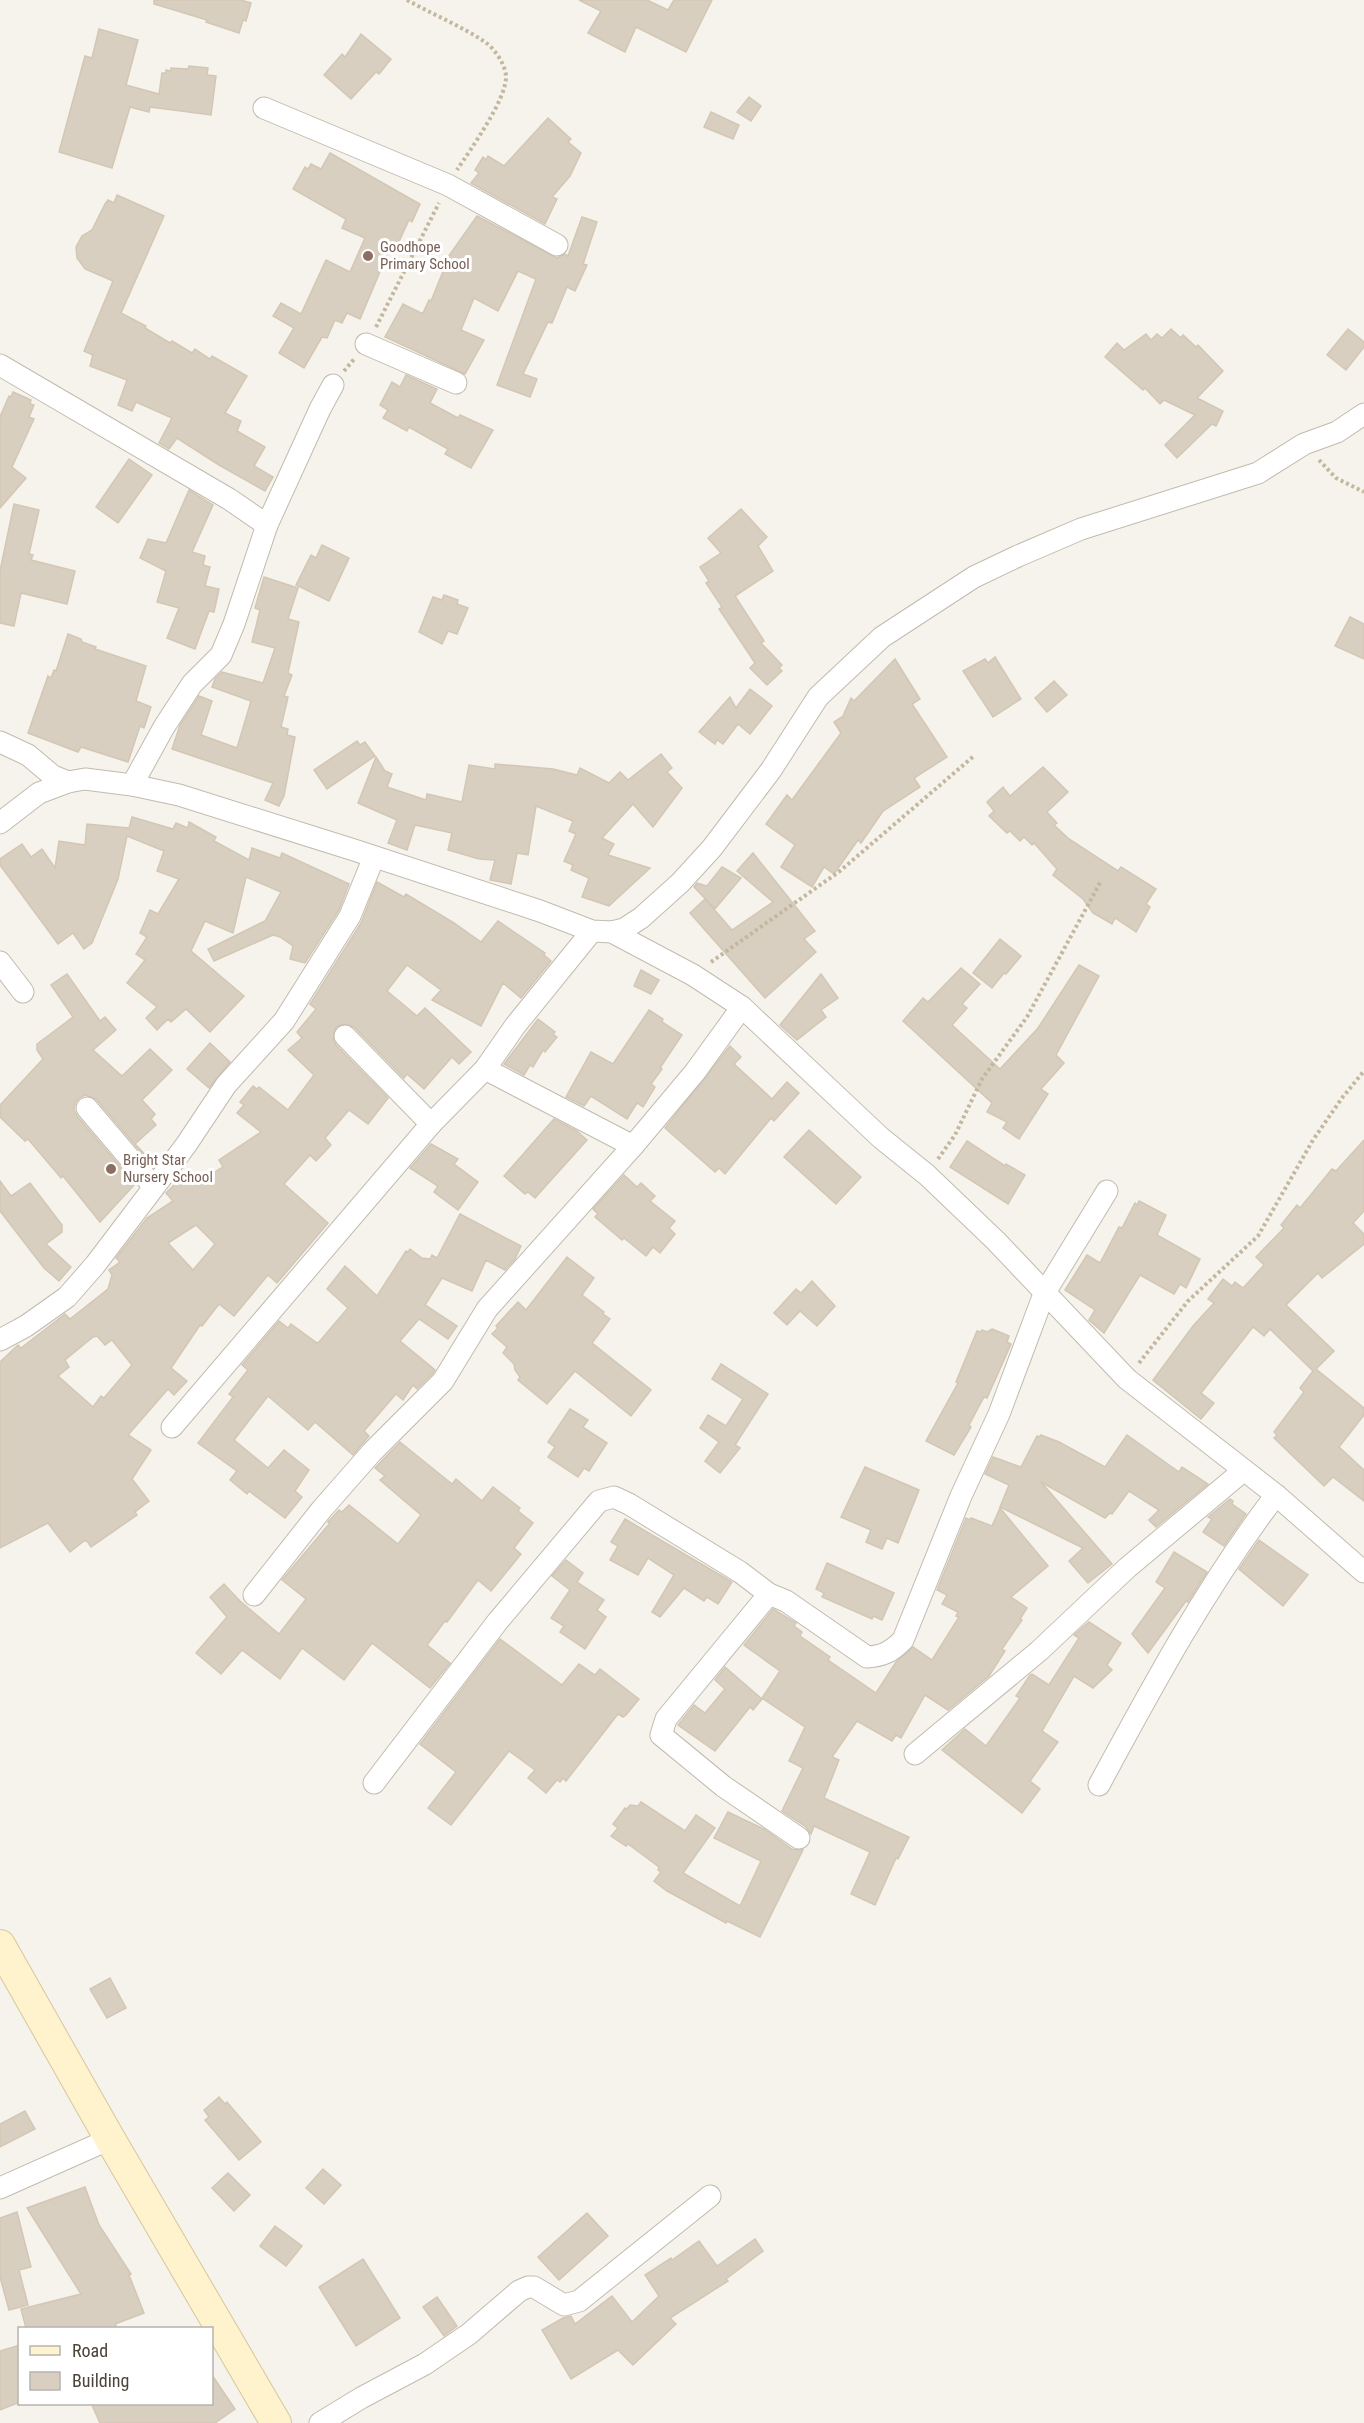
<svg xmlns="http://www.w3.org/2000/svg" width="1364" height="2423" font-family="'Roboto Condensed',sans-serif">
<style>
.building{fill:#d8cfc1;stroke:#d3c7b4;stroke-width:1.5;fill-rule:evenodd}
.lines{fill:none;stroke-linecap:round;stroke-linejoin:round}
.minor-casing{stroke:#c2bbae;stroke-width:23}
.secondary-casing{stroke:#d6c79b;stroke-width:32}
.path{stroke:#c4b79f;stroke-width:4;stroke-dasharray:3 3;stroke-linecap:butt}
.minor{stroke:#fff;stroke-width:21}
.secondary{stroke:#fff3cd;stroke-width:30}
.education-dot{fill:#8d6e63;stroke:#fff;stroke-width:2}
.labels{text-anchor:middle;stroke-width:6;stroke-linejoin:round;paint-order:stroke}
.education-label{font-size:15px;fill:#785e54;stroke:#fff;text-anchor:start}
</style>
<rect width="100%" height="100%" fill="#f6f3ec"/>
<g class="building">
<path d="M154,0H241L251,3L246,21L243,20L239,33L206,22L207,20L154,4Z"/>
<path d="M579,0H647L668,10L674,0H712L686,52L636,27L625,52L588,33L601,11Z"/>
<path d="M99,29L138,40L126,85L159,94L162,73H166V70L171,71V68L188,69L189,66L208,68L207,75L216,76L211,115L150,107L149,112L130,107L112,168L59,152L85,56L92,58Z"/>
<path d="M361,34L391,59L379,74L376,72L351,99L324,75L342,54L345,57Z"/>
<path d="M749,97L761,106L751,121L737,112Z"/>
<path d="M711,112L739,125L733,139L704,127Z"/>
<path d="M548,118L571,139L568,142L581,153L570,176L552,197L557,199L545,224L471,183L479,173L475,170L483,157L486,160L488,156L504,166Z"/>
<path d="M330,153L420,204L412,222L409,220L395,250L390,248L360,319L347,313L342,323L335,320L327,338L322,337L304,368L279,353L294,328L273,316L281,303L301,314L326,260L350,272L365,238L342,228L346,219L293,189L305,167L308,169L311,164L321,169Z"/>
<path d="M117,195L164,216L121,313L146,326L145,328L170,343L172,341L192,353L195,349L210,359L212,356L247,376L225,413L241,421L237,431L265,447L254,466L273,477L265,491L219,465L177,438L169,449L159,443L172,418L136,402L132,411L118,405L127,380L90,366L93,355L84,351L113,281L85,269L77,258L76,247L82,236L92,230L105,204L108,200L114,203Z"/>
<path d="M477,216L557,258L565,254L568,256L582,217L597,222L583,264L587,265L575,291L567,287L552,323L548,322L523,374L537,379L530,397L497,385L536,279L518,271L498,311L474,298L461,330L484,340L465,374L385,337L403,304L421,313H423L429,300L431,301L444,269L441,267Z"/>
<path d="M1171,329L1181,338L1183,335L1196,347L1198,345L1223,371L1197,398L1223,411L1216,426L1212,424L1177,458L1165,445L1195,415L1164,400L1160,404L1145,388L1143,390L1105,357L1117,343L1124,350L1146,334L1151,340L1157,334L1162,338Z"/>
<path d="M1348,329L1364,342V347L1346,370L1327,355Z"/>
<path d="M406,375L437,389L430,403L458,418L460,415L493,430L471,468L445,454L448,449L409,427L407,431L383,418L388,410L380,405L392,382L400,387Z"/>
<path d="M13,392L31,400L30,404L34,405L29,417L34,419L12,467L26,478L0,508V417L9,396L11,397Z"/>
<path d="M129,459L152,475L118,523L96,507Z"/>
<path d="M189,490L213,505L192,552L205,556L203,565L210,567L205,586L219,589L214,612L209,611L195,649L167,638L179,608L157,602L166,571L140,558L148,539L166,543Z"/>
<path d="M14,504L39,510L29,554L33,555L31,560L75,571L67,604L21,593L14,626L0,623V571Z"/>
<path d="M741,509L767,537L758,546L773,571L735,596L764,641L761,643L782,665L779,668L782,671L767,685L750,668L755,663L719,609L722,607L706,583L709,581L700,567L721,553L708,538Z"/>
<path d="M322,545L349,558L329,601L296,585L311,555L316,558Z"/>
<path d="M264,577L298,588L288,619L299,622L288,673L292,675L284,696L288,697L281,727L288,729L287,735L295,737L284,796L279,806L265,800L273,783L172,749L180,725L199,696L212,701L201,735L237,748L251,701L212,687L215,679L222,672L263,683L275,648L252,642L260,610L255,608Z"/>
<path d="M444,595L458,600L457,604L468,608L457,634L448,631L442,644L419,632L433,597L442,600Z"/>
<path d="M1350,617L1364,624V659L1335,646Z"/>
<path d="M68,634L81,639L82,642L96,647L95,649L146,666L136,701L151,707L144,728L140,726L128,762L81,747L78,752L28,733L48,676L51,678L54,670L56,671Z"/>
<path d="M995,657L1021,699L993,717L963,671L985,659L988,663Z"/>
<path d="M895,659L920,699L912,704L947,757L914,778L920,787L883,811L861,843L858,840L834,874L824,867L812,887L781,867L795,845L766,824L787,795L792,800L841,733L834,722L843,716L851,698L854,701Z"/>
<path d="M1054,681L1067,695L1047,712L1035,698Z"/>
<path d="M750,689L772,706L750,734L738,724L723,744L717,740L715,744L699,732L730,697L736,708Z"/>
<path d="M357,741L360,745L365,742L375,756L327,789L314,770Z"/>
<path d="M661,754L672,768L667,772L682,788L653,827L633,804L602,838L614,844L608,855L650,868L609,906L582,897L589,878L571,870L573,865L564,861L576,834L569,831L573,821L536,806L528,855L517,853L511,884L490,880L495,860L479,859L448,850L452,833L415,825L407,850L388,843L397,820L358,803L376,757L385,771L392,774L387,787L426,800L427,794L462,802L469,765L495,769V764L553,769L577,775L580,768L609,783L620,772L628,780Z"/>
<path d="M1043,767L1068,792L1047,812L1057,823L1054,825L1069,839L1118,871L1121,867L1156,889L1146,904L1150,907L1136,932L1115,918L1112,924L1093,913L1083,899L1053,875L1057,869L1034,843L1032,845L1024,837L1020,841L1010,831L1007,833L989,816L994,811L987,802L1003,787L1010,796Z"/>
<path d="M132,817L173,829L176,823L188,828L189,822L216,837L214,841L249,860L252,848L280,858L282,853L349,884L339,910L305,963L290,959L293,946L280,937L273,935L214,961L208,949L265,921L281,892L246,877L233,933L205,921L191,951L244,996L210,1032L186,1009L171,1022L168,1019L157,1030L146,1018L157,1007L127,983L145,960L136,954L147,937L140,933L150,910L158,914L179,879L157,871L164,851L127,836L118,879L92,943L84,949L73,933L58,944L0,865V859L22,844L31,857L42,849L55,868L59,841L85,845L87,824L129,828Z"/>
<path d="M753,853L815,931L804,939L816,952L765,998L690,913L705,899L732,930L773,902L737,871Z"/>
<path d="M722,867L741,878L715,909L694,887L697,883L707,886Z"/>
<path d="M377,882L404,897L406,894L454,923L481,942L498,921L545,953L544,955L551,961L521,998L503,983L481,1026L432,1000L441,990L407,965L387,991L417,1016L425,1008L471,1052L459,1064L452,1057L424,1089L407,1074L404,1078L354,1027L342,1024L336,1027L333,1039L336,1045L388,1098L368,1124L349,1110L325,1138L331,1145L316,1161L310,1155L284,1184L328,1223L277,1283L268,1275L234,1316L219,1304L202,1326L200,1325L171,1368L187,1381L174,1395L168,1389L128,1435L151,1450L132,1479L149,1501L135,1512L137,1515L91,1547L87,1541H84L70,1552L48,1523L0,1548V1362L18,1345L21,1348L65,1314L70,1319L108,1289L112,1275L109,1270L120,1262L116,1258L147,1218L173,1201L166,1193L188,1171L199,1182L223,1167L219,1160L261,1132L237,1113L244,1105L240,1102L253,1086L257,1089L259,1087L288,1110L314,1075L288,1050L302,1038L297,1032L316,1009L310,1004L361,923ZM196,1225L215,1244L193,1270L168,1243ZM97,1336L105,1345L112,1340L132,1365L104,1398L101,1396L93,1407L58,1376L69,1367L65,1360L93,1337Z"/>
<path d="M1000,939L1021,956L1006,974L1004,973L992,988L973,973Z"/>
<path d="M1079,965L1099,976L1056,1055L1064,1063L1041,1089L1048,1094L1019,1139L1003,1128L1007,1122L987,1112L992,1103L903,1021L923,998L928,1002L961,968L980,984L962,1004L967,1008L952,1025L1000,1069L1038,1028Z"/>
<path d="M641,970L659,980L651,994L634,986Z"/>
<path d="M67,974L100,1021L105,1017L116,1030L93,1050L122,1076L150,1049L172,1070L142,1100L155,1114L151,1119L156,1125L135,1144L154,1164L152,1165L96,1099L85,1095L79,1098L75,1103L74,1110L77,1116L135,1184L100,1222L63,1176L61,1178L28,1139L25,1141L0,1117V1105L43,1059L37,1050V1044L73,1017L51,985Z"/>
<path d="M821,974L838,998L821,1010L826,1017L797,1040L780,1025Z"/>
<path d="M649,1010L663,1019L662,1022L682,1035L660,1068L662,1069L651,1084L655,1087L643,1107L637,1103L627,1119L591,1096L584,1106L566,1097L591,1052L613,1064Z"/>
<path d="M538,1019L555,1032L553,1035L557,1037L545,1052L543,1050L533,1067L530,1065L524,1075L504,1064Z"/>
<path d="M210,1043L230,1062L209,1088L187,1069Z"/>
<path d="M730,1046L741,1057L734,1064L772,1099L787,1082L799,1093L774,1121L771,1118L725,1174L719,1168L715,1172L665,1128Z"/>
<path d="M554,1119L577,1131L587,1140L535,1198L528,1192L525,1194L504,1176Z"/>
<path d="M809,1130L861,1177L836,1204L784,1157Z"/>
<path d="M1364,1140V1211L1353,1223L1364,1234V1244L1322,1278L1318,1273L1286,1305L1334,1351L1316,1369L1364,1408V1415L1339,1447L1364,1470V1501L1333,1477L1324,1486L1274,1438L1277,1435L1274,1432L1304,1392L1300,1388L1313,1371L1270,1329L1264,1336L1253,1327L1201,1393L1214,1403L1201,1419L1153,1380L1193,1326L1214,1303L1208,1299L1223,1279L1232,1286L1235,1282L1243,1288L1264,1265L1256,1257L1284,1228L1281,1225L1297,1205L1300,1208L1332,1169L1336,1171Z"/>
<path d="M967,1141L1005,1166L1006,1164L1025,1175L1008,1204L950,1167Z"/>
<path d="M431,1144L458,1159L454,1164L478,1182L458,1210L434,1192L438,1186L410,1168Z"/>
<path d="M624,1175L637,1187L641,1183L655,1196L650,1201L675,1221L669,1228L675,1234L660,1253L653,1247L646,1256L624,1238L622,1240L595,1217L598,1214L593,1209Z"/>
<path d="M0,1181L11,1196L30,1183L62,1225V1232L46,1244L71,1267L59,1281L44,1268L0,1211Z"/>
<path d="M1139,1201L1166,1215L1157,1235L1200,1259L1186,1288L1180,1284L1174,1294L1140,1275L1104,1333L1089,1320L1095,1310L1065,1290L1087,1255L1100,1263L1119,1227L1122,1228L1135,1203L1137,1205Z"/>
<path d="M460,1214L521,1246L515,1259L505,1270L486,1260L472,1291L442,1278L425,1305L457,1326L448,1339L419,1319L400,1341L435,1370L433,1373L417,1389L413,1385L403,1400L396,1394L364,1431L369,1436L353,1455L315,1422L308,1430L268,1396L234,1440L268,1468L284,1450L309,1470L295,1491L302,1497L285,1518L249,1491L247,1494L230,1480L237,1471L198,1443L233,1397L229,1394L248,1370L242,1365L279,1321L288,1328L291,1324L317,1343L319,1342L348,1308L327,1289L345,1266L377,1296L406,1251L408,1252L410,1249L422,1258L430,1259L432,1255L437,1258Z"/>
<path d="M567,1257L594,1278L582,1295L604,1312L603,1314L610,1319L592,1343L651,1390L631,1416L575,1371L547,1404L518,1380L520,1377L515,1370L514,1364L503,1353L507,1347L492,1334L498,1328L496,1326L518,1302L526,1310Z"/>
<path d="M812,1281L835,1306L817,1326L800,1311L787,1325L774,1313L796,1289L801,1293Z"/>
<path d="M992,1329L1009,1336L1007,1342L1011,1344L987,1398L984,1397L969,1425L971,1427L954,1455L926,1441L958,1383L956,1382L977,1331L981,1332L982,1330L987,1332Z"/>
<path d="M721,1364L768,1394L735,1445L740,1448L720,1473L705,1461L719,1442L700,1428L708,1415L726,1426L743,1399L712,1379Z"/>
<path d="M570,1409L588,1420L583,1427L607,1443L589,1471L584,1468L578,1477L548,1457L555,1447L548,1442Z"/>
<path d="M1041,1435L1059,1442L1105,1467L1127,1435L1179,1472L1182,1467L1208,1484L1156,1527L1149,1520L1159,1510L1129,1491L1112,1514L1110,1513L1105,1518L1041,1482L1112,1564L1088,1583L1069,1561L1083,1548L1000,1507L1009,1485L985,1474L993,1457L1021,1467L1037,1436L1039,1437Z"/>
<path d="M400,1442L452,1484L456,1479L482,1501L493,1487L520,1508L518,1511L533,1523L514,1548L521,1554L491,1591L478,1580L447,1622L445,1621L427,1645L450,1663L430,1688L372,1643L344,1680L302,1648L280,1679L242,1650L221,1674L196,1653L227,1617L210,1597L224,1584L240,1601L279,1634L306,1599L282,1580L330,1523L328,1522L339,1510L342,1512L349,1505L398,1544L421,1515L380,1480L385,1476L375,1468Z"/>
<path d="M865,1467L919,1490L898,1543L887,1538L882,1549L866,1542L871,1530L841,1517Z"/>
<path d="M1230,1499L1233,1501L1232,1504L1246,1514L1224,1546L1203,1532L1212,1519L1208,1517Z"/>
<path d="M1000,1508L1048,1566L1011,1597L1027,1608L1020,1619L1022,1620L1002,1649L1005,1651L989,1676L948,1710L925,1695L901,1738L896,1735L892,1741L857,1721L832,1757L839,1760L824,1798L909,1837L898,1859L896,1858L875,1905L851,1894L870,1852L814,1826L811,1834L806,1827L782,1811L803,1768L789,1761L805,1727L762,1698L780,1671L744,1645L773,1609L796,1623L794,1626L802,1632L800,1636L830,1657L828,1660L876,1693L896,1662L913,1647L932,1660L959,1617L956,1616L958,1612L942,1604L947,1595L937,1590L966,1518L970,1520L971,1518L992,1526Z"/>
<path d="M625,1519L732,1582L718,1604L707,1597L704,1601L684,1588L660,1617L652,1612L674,1575L648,1558L638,1575L610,1560L618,1546L611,1542Z"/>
<path d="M1259,1540L1308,1575L1283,1606L1239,1569Z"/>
<path d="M1174,1552L1207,1572L1188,1602L1186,1601L1148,1653L1132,1634L1165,1588L1156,1582Z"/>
<path d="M566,1560L583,1573L577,1582L604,1600L597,1610L606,1617L585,1649L560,1632L564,1626L551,1618L570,1590L552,1576Z"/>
<path d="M827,1563L894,1593L882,1620L873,1616L872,1619L822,1597L824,1593L816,1589Z"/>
<path d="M1089,1622L1121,1643L1107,1665L1112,1670L1093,1688L1074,1676L1042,1731L1058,1742L1030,1781L1040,1789L1022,1813L942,1750L965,1729L986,1746L1020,1698L1016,1696L1030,1675L1032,1674L1049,1685L1079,1638L1074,1635Z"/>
<path d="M500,1639L562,1685L579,1664L595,1675L600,1669L639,1699L626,1715L623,1717L618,1714L566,1781L563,1778L560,1782L557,1780L546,1793L528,1778L535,1770L509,1751L451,1825L428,1808L456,1772L420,1744Z"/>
<path d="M725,1667L762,1699L753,1710L750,1707L715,1751L678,1725L694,1705L705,1713L725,1689L715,1680Z"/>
<path d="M641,1802L685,1831L696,1815L715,1828L683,1873L740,1906L761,1861L714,1838L728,1812L764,1829L792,1849L803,1850L760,1937L727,1921L726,1923L667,1891L654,1881L661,1872L658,1870L659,1867L628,1844L626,1846L611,1836L618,1828L613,1824L625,1808L627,1809L630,1805L638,1806Z"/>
<path d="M110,1978L126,2008L107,2018L90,1989Z"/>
<path d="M219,2097L225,2104L227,2102L261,2142L239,2160L205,2120L209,2117L204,2110Z"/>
<path d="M25,2111L35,2129L0,2147V2124Z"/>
<path d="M323,2169L341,2185L324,2204L306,2188Z"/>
<path d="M228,2173L250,2195L234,2211L212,2188Z"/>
<path d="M85,2187L99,2225L131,2274L129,2275L144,2313L115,2324L117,2328H26L21,2309L81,2294L27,2208Z"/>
<path d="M17,2212L31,2267L19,2270L28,2305L9,2310L0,2277V2218Z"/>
<path d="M587,2213L608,2236L559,2280L538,2257Z"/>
<path d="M275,2226L302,2246L286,2266L260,2246Z"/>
<path d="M755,2239L763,2251L726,2279L728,2281L670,2318L676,2324L633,2365L618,2350L571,2379L542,2330L563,2318L571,2316L575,2324L612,2296L632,2322L659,2296L645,2275L671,2258L672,2260L699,2241L717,2266Z"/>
<path d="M363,2259L400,2318L356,2346L319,2287Z"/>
<path d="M437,2297L457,2326L444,2336L423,2307Z"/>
<path d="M20,2345V2402L0,2410V2351Z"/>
<path d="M212,2375L235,2409L215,2423H100L91,2403H212Z"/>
</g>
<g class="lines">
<defs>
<g id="minor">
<path d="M264,108L448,185L557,245"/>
<path d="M366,344L456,383"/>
<path d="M0,365L229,499L267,525"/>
<path d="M0,742L28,755L53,776L68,782"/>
<path d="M132,785L164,727L192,684L221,655L234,624L267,525L320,409L333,385"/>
<path d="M0,823L39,793L68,782L85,779L132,785L179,795L354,850L540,911L592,931L612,932L693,975L742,1007L881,1138L927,1175L996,1241L1127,1379L1276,1495L1364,1572"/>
<path d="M612,932L624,929L641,918L680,883L712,848L771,770L818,697L882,637L974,577L1018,556L1081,529L1258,473L1304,444L1337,432L1364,414"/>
<path d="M0,962L23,992"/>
<path d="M345,1036L431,1124"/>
<path d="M485,1069L633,1146"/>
<path d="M87,1108L154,1187"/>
<path d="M0,1340L26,1326L67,1297L95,1265L186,1145L226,1085L284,1021L350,916L374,857"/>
<path d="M172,1427L431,1124L485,1069L515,1026L592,931"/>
<path d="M769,1594L666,1719L661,1735L723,1786L799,1838"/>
<path d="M254,1595L322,1509L372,1452L443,1381L487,1309L633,1146L695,1072L742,1007"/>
<path d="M915,1754L1039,1651L1127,1568L1243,1471"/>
<path d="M374,1783L498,1621L599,1501L614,1497L629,1504L740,1572L769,1594L786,1601L867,1657C883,1656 891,1652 903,1640L961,1496L999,1414L1044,1294L1107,1191"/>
<path d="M1099,1785C1153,1685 1207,1585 1276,1495"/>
<path d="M0,2188L110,2139"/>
<path d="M320,2423L361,2398L425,2364L469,2334L519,2291L528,2287H534L564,2305L579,2301L710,2196"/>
</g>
<path id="secondary" d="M0,1945L110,2139L276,2423"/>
</defs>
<use href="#minor" class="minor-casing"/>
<use href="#secondary" class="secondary-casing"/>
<g class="path">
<path d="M407,0C432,14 461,26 485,42C495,49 505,64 506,76C507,99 470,150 457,170"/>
<path d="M376,327L439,203"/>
<path d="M344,371L355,358"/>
<path d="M1319,460L1336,478L1364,492"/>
<path d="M711,962L840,871L975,755"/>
<path d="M938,1159L955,1135L982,1079L1027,1017L1101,881"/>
<path d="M1139,1363L1188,1301L1258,1236L1313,1140L1342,1098L1364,1071"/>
</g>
<use href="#minor" class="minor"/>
<use href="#secondary" class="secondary"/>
</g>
<g class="education-dot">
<circle cx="368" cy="256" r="6"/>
<circle cx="111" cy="1169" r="6"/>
</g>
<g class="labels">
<g class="education-label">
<text x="380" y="252">Goodhope<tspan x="380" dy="17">Primary School</tspan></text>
<text x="123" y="1165">Bright Star<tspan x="123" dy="17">Nursery School</tspan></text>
</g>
</g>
<rect x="18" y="2327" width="195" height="78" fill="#ffffff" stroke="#b7b4b0" stroke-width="1.5"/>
<rect x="30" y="2346" width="30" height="9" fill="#fff3cd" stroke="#b7b4b0" stroke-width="1.5"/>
<text x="72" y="2357" font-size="18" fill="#4b4439">Road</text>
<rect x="30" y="2372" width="30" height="18" fill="#d8cfc1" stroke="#b7b4b0" stroke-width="1.5"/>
<text x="72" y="2387" font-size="18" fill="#4b4439">Building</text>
</svg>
